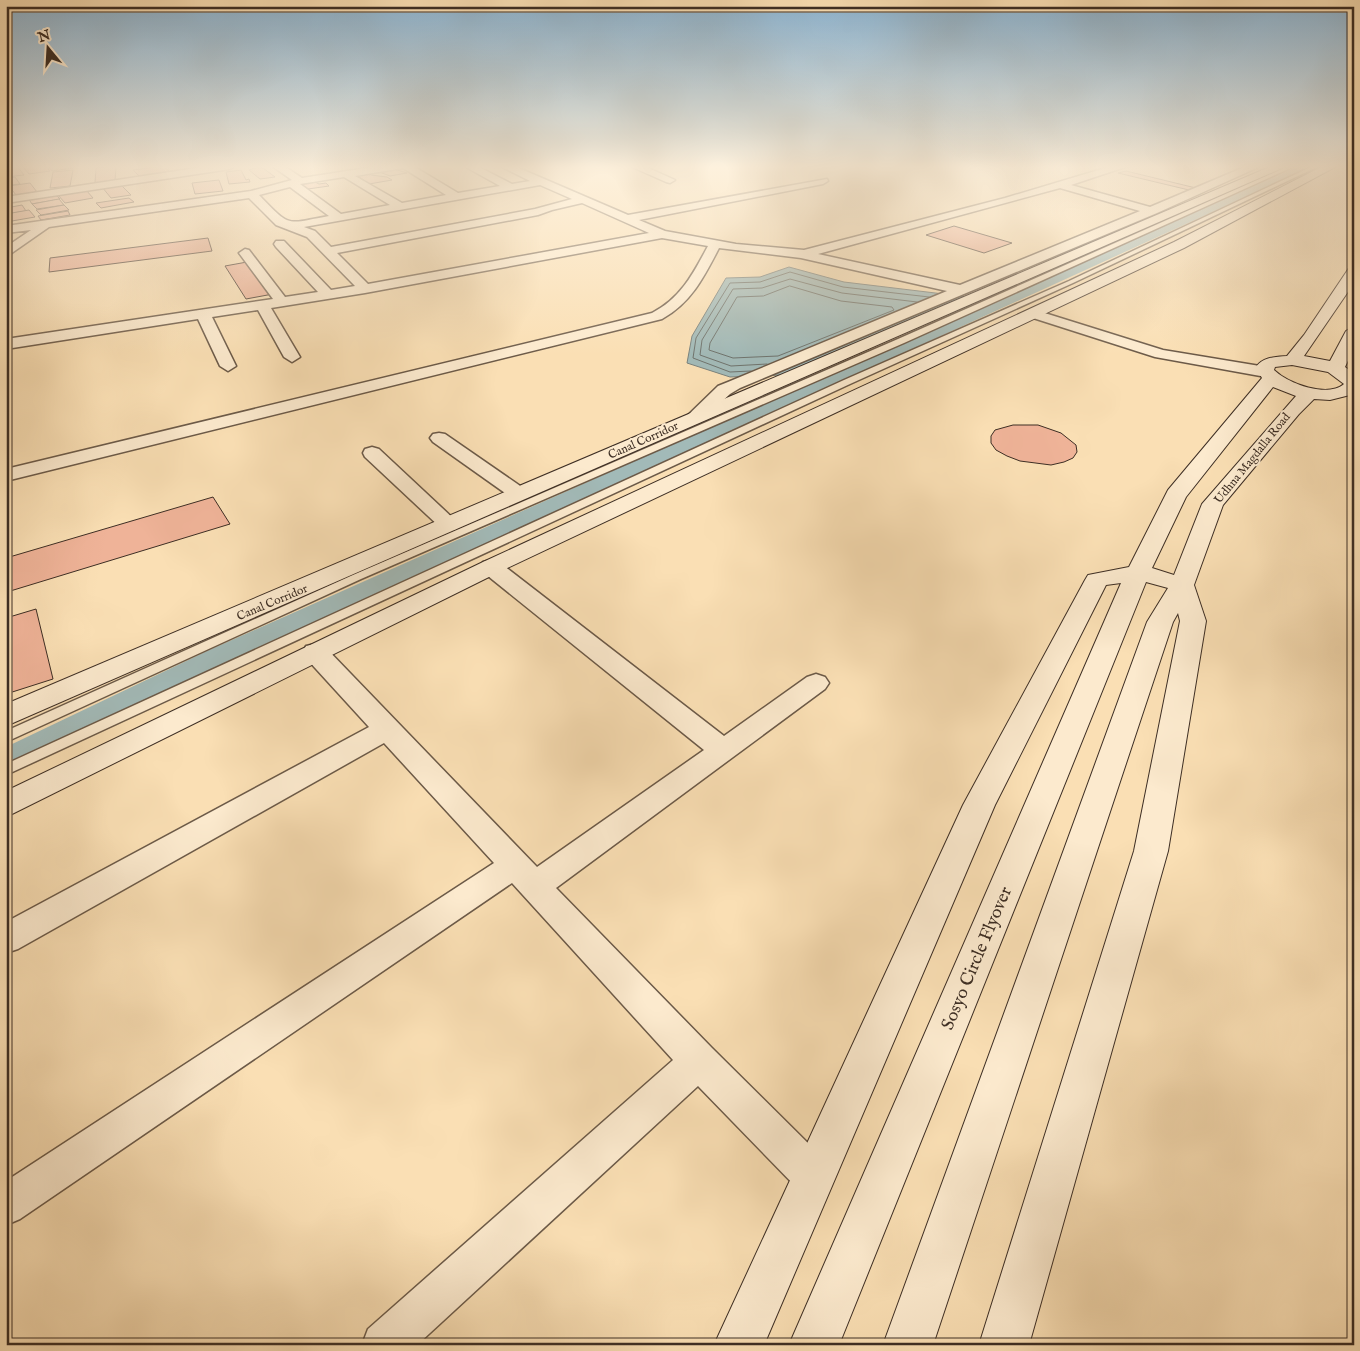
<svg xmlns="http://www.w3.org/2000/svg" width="1360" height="1351" font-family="'IM FELL English',serif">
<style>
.water{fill:#a2bab8;stroke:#7a827d}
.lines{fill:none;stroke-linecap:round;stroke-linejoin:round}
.shore{stroke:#70746e;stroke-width:1}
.canal{fill:#a2bab8;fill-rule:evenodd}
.building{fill:#efb398;stroke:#3d2e24}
.lane-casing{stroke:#6c5a48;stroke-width:3}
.street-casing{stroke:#6c5a48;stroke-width:3}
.secondary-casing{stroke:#3d2e24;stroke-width:2}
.lane{fill:#fceace;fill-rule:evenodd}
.street{fill:#fceace;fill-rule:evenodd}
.secondary{fill:#fceace;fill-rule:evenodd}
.labels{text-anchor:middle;stroke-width:4;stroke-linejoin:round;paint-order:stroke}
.far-street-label{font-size:12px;fill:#3d2e24;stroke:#fceace}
.near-street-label{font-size:18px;fill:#3d2e24;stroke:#fceace}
</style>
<rect width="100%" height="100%" fill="#fadfb4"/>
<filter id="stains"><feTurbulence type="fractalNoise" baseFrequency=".004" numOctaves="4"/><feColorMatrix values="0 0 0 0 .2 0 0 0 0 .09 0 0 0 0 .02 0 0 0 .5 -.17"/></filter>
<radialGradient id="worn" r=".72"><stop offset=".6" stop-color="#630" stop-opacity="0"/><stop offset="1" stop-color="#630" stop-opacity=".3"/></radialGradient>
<path class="water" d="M789,267L844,282L977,298L782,375L730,377L687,363L692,336L726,278L760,277Z"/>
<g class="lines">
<g class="shore">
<path d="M790,286L841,301L892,307L894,310L778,356L733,358L709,350L710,343L737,297L763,296Z"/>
<path d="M767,364L731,366L700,355L702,340L733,289L762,288L790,279L842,293L917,302"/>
<path d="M751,371L730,372L693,358L696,338L730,283L760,282L790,272L843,287L929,297"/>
</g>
<path class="canal" d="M1299,166H1313L225,663L6,770V747L207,651Z"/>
</g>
<g class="building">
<path d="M17,166L24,175L6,177V167Z"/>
<path d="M22,166H45L50,171L29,174Z"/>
<path d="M48,166H71L73,168L52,171Z"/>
<path d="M116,166L115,181L95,183L96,168Z"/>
<path d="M163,166L171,173L140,177L133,170Z"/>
<path d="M255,168H263L275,177L260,179L249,170Z"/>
<path d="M394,169L407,173L390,176L377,171Z"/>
<path d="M73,170L70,186L50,188L53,172Z"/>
<path d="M241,170L246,180L249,179L250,182L229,184L226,172Z"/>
<path d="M1126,171L1196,188L1189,190L1118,173Z"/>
<path d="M367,172L371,175L387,177L392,180L369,184L359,177L353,178L349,175Z"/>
<path d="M15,177L20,184L10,185L6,178Z"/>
<path d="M219,180L223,191L195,194L192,183Z"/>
<path d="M315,182L319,184L326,183L329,186L308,189L301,184Z"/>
<path d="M30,183L37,192L16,195L9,186Z"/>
<path d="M121,185L131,195L111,198L102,187Z"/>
<path d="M86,190L93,198L65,203L58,195Z"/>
<path d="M55,194L60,199L32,204L28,198Z"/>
<path d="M129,198L134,202L101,208L96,203Z"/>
<path d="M59,199L64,205L37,209L32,204Z"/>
<path d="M22,205L26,211L6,214V208Z"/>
<path d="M64,205L69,210L41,215L36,210Z"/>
<path d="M29,210L35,217L6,222V214Z"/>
<path d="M68,211L70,215L41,220L38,216Z"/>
<path d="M954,226L1012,243L984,253L926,235Z"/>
<path d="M208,238L212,251L49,272L50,258Z"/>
<path d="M247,262L273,294L246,299L225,266Z"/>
<path d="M1013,425H1038L1061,433L1076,445L1077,452L1073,458L1064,462L1051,465L1020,461L1007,456L996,450L991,443V436L995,430Z"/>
<path d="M213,497L230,524L7,592L6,558Z"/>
<path d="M36,609L53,679L6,694V618Z"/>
</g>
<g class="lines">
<defs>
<g id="lane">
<path d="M1289,166H1295L904,343L361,579L6,742V731L353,575L898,339Z"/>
<path d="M1313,166H1319L1073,283L850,384L6,775V764L844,380L1069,281Z"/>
</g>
<g id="street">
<path d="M209,166H235L230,169L6,203V197Z"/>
<path d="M272,166H284L302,178L379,166H413L458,193L500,186L464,166H477L512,184L530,181L500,166H514L628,215L827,179L828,181L823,184L639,220L665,231L736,244L804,250L1005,198L1112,166H1128L1071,185L1150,207L1247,166H1261L1157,213L740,388L730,394L700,422H688L685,418L718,386L728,382L947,291L801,258L719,248C704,277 691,303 662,319L6,481V469L652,313C681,298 693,274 708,246L662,238L365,293L271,308L300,357L292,362L284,357L258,310L212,317L236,366L228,371L220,366L198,319L6,349V339L273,299L239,253L245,249L249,250L285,297L318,292L276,247L274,244L276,241H284L331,290L355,286L307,237L276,225L249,198L49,227L6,257V247L31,230L6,233V226L251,191L292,180ZM403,168L446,195L402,203L355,176ZM344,177L390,205L341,214L300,184ZM540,185L572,199L535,209L331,247L315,231L304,227ZM290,187L329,216C285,224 291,228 259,195ZM1060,188L1140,211L960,285L818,254ZM582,203L649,233L368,284L337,253L538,215L552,210Z"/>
<path d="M630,166H644L675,180L670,183L666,182Z"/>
<path d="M1035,310L1163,350L1266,367L1274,372L1266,377L1155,357L1030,317L1028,314Z"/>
<path d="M439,433L445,434L526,490L529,494L526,498H512L433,442L430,438L433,434Z"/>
<path d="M372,447L379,449L456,521L459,525L456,529L449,531L442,529L365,457L363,453L365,449Z"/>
<path d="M491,560L499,562L724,736L807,677L816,674L825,677L829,683L825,689L556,888L712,1048L828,1163L834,1177L828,1191L814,1197L800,1191L698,1086L417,1345H362L368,1329L673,1060L512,883L20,1219L6,1225V1181L494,863L384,743L18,949L6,953V922L369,727L306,658L303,652L306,646L315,644L324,646L537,867L704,750L483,572L480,567L483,562Z"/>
</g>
<g id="secondary">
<path d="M1272,166H1287L6,726V704Z"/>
<path d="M1323,166H1337L1184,248L499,572L6,817V791L483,562L1174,242Z"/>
<path d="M1354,267V283L1304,356L1330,361L1346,331L1354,326V348L1345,367L1354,373V394L1330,400L1314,399L1299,414L1223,505L1194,585L1206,621L1168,851L1029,1345H979L1134,851L1180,621L1178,613L1173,622L933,1345H883L1147,622L1168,588L1146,582L839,1345H789L1121,583L1106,585L995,805L764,1345H714L963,805L1085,580L1088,575L1129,567L1168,490L1262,378L1256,367C1263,357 1275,357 1287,356L1304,335L1349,268ZM1292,365L1328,372L1344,384C1327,398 1289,384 1274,370L1275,367ZM1273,387L1296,396L1202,504L1174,575L1152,568L1186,497Z"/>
</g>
</defs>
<use href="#lane" class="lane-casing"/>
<use href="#street" class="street-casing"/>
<use href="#secondary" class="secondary-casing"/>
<use href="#lane" class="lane"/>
<use href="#street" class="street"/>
<use href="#secondary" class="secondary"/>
</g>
<linearGradient id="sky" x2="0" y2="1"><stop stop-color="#8cb6d5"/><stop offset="0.47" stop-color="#fdf1dd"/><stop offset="1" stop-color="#fdf1dd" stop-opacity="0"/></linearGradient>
<rect width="1360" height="355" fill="url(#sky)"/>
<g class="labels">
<g class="far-street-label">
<text transform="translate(643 440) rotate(-24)" y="4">Canal Corridor</text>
<text transform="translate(1252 458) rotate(-51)" y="4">Udhna Magdalla Road</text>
<text transform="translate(272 602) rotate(-23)" y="4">Canal Corridor</text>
</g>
<g class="near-street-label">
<text transform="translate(976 958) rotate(-67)" y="6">Sosyo Circle Flyover</text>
</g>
</g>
<rect width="1360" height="1351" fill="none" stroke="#fadfb4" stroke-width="25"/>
<rect x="8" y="8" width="1345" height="1336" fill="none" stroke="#3d2e24" stroke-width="2.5"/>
<rect x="12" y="12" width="1335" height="1326" fill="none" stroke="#3d2e24"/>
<g transform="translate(48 48) rotate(342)" stroke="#fceace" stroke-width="4" paint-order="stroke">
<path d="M0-4L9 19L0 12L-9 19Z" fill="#3d2e24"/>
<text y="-8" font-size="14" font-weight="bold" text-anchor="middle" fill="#3d2e24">N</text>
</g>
<rect width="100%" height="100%" filter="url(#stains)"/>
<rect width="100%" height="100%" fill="url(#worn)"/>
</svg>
